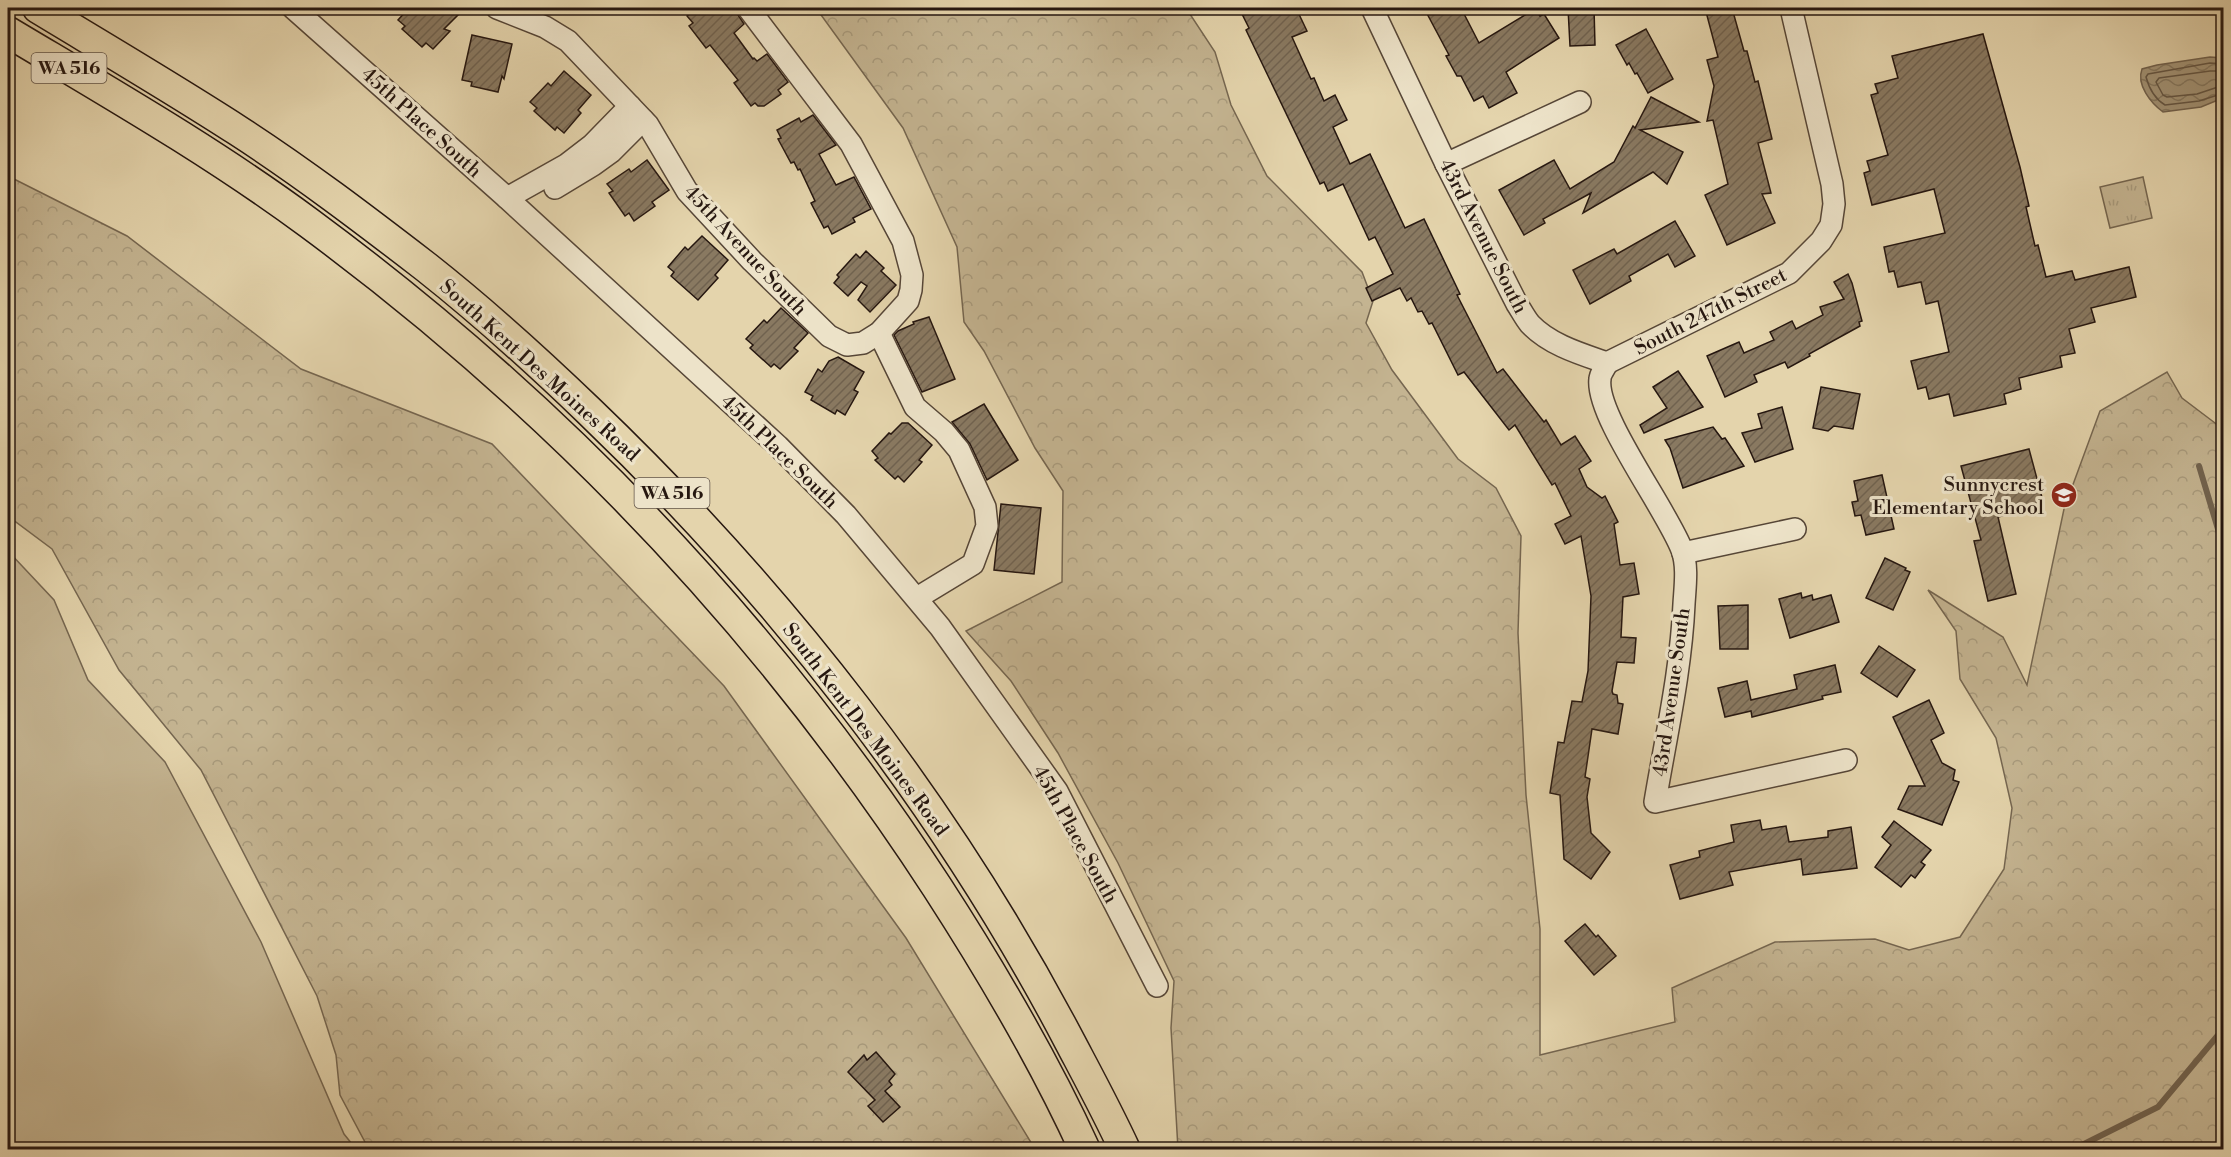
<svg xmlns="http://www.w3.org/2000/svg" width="2231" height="1157" font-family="'Libre Bodoni',serif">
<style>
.grass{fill:#c4b491;stroke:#756650;stroke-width:1.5}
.forest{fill:url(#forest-crowns);stroke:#756650;stroke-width:1.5}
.park{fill:url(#park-tufts);stroke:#756650;stroke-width:1.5}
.water{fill:url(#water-waves);stroke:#71624e;stroke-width:1.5}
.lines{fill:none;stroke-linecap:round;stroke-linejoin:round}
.shore{stroke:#645644;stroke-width:1.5}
.stream{stroke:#71624e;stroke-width:6}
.building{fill:url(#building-hatch);stroke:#261710;stroke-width:1.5}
.minor-casing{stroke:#564637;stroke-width:24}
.highway-casing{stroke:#261710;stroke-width:33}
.minor{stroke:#ede3c9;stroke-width:21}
.highway{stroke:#e4d4ac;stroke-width:30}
.labels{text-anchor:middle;stroke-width:6;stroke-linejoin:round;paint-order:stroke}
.shield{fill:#ede3c9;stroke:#625448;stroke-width:1.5}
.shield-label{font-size:18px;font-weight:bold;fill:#261710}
.street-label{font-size:20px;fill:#261710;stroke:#ede3c9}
.poi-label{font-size:20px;fill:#261710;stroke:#ede3c9;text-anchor:end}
</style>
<defs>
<pattern id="forest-crowns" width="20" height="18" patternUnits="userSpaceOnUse" patternTransform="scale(1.5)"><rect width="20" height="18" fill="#c4b491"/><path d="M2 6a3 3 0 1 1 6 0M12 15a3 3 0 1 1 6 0" fill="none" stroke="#a89a7c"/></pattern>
<pattern id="park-tufts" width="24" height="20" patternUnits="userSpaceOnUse" patternTransform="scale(1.5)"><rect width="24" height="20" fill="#c4b491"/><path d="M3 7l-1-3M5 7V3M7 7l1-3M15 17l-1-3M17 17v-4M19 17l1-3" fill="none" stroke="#a89a7c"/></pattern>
<pattern id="water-waves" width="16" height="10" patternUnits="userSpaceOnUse" patternTransform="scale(1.5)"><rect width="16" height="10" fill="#a39477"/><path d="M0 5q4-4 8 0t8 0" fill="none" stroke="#857860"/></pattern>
<pattern id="building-hatch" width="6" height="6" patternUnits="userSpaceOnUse" patternTransform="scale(1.5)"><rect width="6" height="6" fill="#897961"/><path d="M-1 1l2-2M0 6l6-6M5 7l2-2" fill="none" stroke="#70624f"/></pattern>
</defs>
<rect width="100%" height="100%" fill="#e4d4ac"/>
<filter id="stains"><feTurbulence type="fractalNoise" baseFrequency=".00333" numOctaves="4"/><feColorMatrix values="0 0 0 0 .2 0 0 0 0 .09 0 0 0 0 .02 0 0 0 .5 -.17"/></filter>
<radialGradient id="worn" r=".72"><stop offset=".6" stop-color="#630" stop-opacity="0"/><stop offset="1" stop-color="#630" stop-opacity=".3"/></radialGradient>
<path class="grass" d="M8,551L54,600L88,680L165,762L261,942L344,1134L356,1149H8Z"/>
<g class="forest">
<path d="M816,8H1186L1215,52L1231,105L1267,176L1362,272L1373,301L1366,323L1392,370L1458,459L1496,488L1521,536L1518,633L1526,795L1540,929V1055L1675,1022L1672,988L1775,942L1875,939L1909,950L1960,937L2004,869L2012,808L1996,738L1960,679L1956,631L1928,590L2003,637L2027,685L2064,509L2100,411L2167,372L2182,398L2223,429V1149H1178L1171,1028L1174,981L1118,863L1058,753L1011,681L966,631L1062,582L1063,491L1035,448L984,351L964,322L957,247L903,128Z"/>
<path d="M8,176L127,236L301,369L492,444L724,686L906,938L1035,1149H373L365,1142L340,1095L336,1055L317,996L201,770L119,670L52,549L8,516Z"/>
</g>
<path class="park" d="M2143,177L2152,218L2110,228L2100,187Z"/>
<path class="water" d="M2210,57L2223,58V98L2201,107L2163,112C2151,103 2136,85 2142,69L2157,65Z"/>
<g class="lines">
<g class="shore">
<path d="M2224,64L2210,63L2148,74L2146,77C2149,88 2155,99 2165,105L2199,101L2224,93"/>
<path d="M2224,71H2210L2159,78L2156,82L2163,95L2167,97L2197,94L2224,85"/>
</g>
<g class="stream">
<path d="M2199,466L2224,549"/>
<path d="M2224,612L2219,651L2224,662"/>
<path d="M2072,1150L2158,1107L2224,1028"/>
</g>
</g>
<g class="building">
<path d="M409,8H465L444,29L450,31L433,49L426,43L422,47L402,29L405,26L398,20Z"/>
<path d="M699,8H736L738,15L744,24L734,33L753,59L754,58L757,61L767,54L788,82L778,90L781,94L764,106H758L755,103L751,106L734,83L738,80L710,45L706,48L689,26L693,23L687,16Z"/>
<path d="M1239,8H1296L1307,31L1292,37L1311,79L1314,78L1324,101L1335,95L1347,120L1333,127L1350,164L1370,154L1405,228L1424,219L1460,294L1457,295L1497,373L1503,369L1544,422L1546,420L1561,445L1575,436L1591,461L1579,469L1587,487L1602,498L1605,496L1618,522L1614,524L1620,565L1634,563L1639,594L1623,597L1621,637L1636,638L1634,663L1617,662L1612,691L1613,694L1617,695L1618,703L1623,704L1618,734L1592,729L1585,777L1590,779L1587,797L1591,833L1610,852L1591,879L1564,859L1560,795L1550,793L1558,742L1564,743L1572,701L1582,702L1588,671L1591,596L1581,536L1565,544L1555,524L1571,516L1555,483L1552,485L1515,425L1509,430L1464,372L1458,375L1432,323L1429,324L1422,311L1418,312L1411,298L1407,301L1400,288L1372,301L1366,288L1393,274L1375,237L1369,240L1343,184L1328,191L1324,182L1320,184L1246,30L1249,28Z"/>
<path d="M1424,8H1461L1479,43L1535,9L1540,16L1544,14L1559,38L1506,72L1517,93L1489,108L1483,96L1474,101L1461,76H1457L1446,56L1449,55Z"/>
<path d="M1568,8H1594L1595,45L1570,46Z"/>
<path d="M1705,8H1732L1744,51H1747L1755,82L1758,81L1772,139L1758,143L1771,193L1762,194L1775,223L1727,245L1705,195L1728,184L1713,120L1707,121L1714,86L1707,60L1718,57Z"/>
<path d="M1646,29L1673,79L1648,93L1637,73L1635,74L1629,63L1627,65L1616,45Z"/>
<path d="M1983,34L2020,167L2029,206L2026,207L2035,246L2038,245L2046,277L2072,271L2075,280L2129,267L2136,297L2091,308L2095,322L2069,329L2075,353L2060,356L2062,367L2019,378L2021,389L2004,394L2006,404L1954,416L1949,394L1929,399L1926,387L1918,389L1911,361L1949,352L1938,301L1926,304L1921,282L1898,287L1894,271L1889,272L1884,247L1945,233L1934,189L1872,205L1864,173L1870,171L1867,161L1888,155L1871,95L1878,93L1875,84L1898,78L1892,56Z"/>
<path d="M472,35L512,44L504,79L502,76L498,92L471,86L472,82L462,80Z"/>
<path d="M564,71L591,95L578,110L581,113L564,133L557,127L555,130L534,111L537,108L530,102L548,83L551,86Z"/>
<path d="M1651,97L1699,122L1640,130L1683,152L1667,184L1653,172L1583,213L1591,193L1543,219L1545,223L1524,235L1499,190L1554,160L1570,189L1614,162L1633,126L1635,128Z"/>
<path d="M813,115L836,145L819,154L836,185L854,177L871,209L853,218L855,222L832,234L828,226L824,228L811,203L815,201L800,169L798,170L794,162L791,163L778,139L781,138L777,130L799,118L801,122Z"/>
<path d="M647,160L669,190L652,202L655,206L634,221L629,213L625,216L609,193L613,191L607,184L629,169L631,172Z"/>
<path d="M1675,221L1695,256L1675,267L1668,254L1629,276L1631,281L1590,304L1573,270L1614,249L1617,254Z"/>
<path d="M702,236L728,260L715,275L718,278L698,300L671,276L674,272L668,267L685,247L688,250Z"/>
<path d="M866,251L884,268L881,271L896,285L870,312L858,300L867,286L861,282L848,296L834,283L839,277L837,275L856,254L860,258Z"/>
<path d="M1848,274L1852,283L1862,321L1859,322L1860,326L1809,354L1810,356L1788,368L1785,362L1754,375L1757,382L1725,397L1707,356L1739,342L1744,353L1774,340L1770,332L1792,321L1796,329L1823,315L1820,307L1844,299L1834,282Z"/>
<path d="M781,308L808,333L794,348L798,351L780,369L774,364L771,367L750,348L753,345L746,339L764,320L767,323Z"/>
<path d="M929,317L955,379L922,392L894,335L898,331L914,324L913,322Z"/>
<path d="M838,357L864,372L854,390L858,392L845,415L837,410L835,414L811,400L813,396L805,392L818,369L822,372L829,361Z"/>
<path d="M1678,371L1703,407L1644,433L1640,425L1667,408L1653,387Z"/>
<path d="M1821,387L1860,394L1853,429L1834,426L1828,431L1813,428Z"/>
<path d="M984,404L1018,460L987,480L970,444L952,422Z"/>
<path d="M1782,407L1793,449L1755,462L1742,433L1762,428L1758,414Z"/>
<path d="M902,423H908L932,445L919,460L922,462L904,482L898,476L895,479L875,460L878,458L872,451L889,433L891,434Z"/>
<path d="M1713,427L1722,439L1725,438L1744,466L1683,488L1670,448L1665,440Z"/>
<path d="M2029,449L2044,505L1998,517L2016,594L1988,601L1974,541L1981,540L1961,466Z"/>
<path d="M1882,475L1894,529L1866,535L1861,515L1855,516L1852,502L1858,501L1854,481Z"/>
<path d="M1001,504L1041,508L1034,574L994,570Z"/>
<path d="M1885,558L1906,568L1905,570L1910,572L1893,610L1866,598Z"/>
<path d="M1801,593L1802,598L1812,595L1813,600L1831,595L1839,622L1790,638L1779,599Z"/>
<path d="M1748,605V649H1720L1718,606Z"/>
<path d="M1879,646L1915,670L1897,697L1861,673Z"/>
<path d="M1835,665L1841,692L1822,696L1823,699L1752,717L1751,711L1725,717L1718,688L1747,681L1751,700L1797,689L1794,675Z"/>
<path d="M1929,700L1944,733L1931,740L1942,763L1955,770L1953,780L1959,782L1942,825L1898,809L1909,786H1925L1893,717Z"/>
<path d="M1760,820L1762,830L1786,826L1789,842L1828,837V831L1851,827L1857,868L1803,875L1801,859L1729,872L1733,885L1680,899L1670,865L1700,857L1699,851L1734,842L1731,825Z"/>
<path d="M1894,821L1931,850L1921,862L1925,865L1915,878L1911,875L1901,887L1875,867L1891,845L1882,837Z"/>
<path d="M1585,924L1596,937L1598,935L1616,956L1594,975L1565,941Z"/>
<path d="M876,1052L895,1074L889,1081L892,1085L885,1091L900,1107L883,1122L868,1106L875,1100L848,1072L864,1055L867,1060Z"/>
</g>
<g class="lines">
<defs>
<g id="minor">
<path d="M293,8L507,198L778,446L846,515L940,627L1057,791L1157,986"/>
<path d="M497,8L545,27L568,41L648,125L687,191L752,261L829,336L847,345L863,343L879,333L908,301L911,290L912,275L903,241L851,144L748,8"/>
<path d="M1372,8L1446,164L1517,304C1521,310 1525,318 1530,324C1550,345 1581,354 1607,363"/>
<path d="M1446,164L1580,102"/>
<path d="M555,188L593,165L611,152L643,120"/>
<path d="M507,198L566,165L592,145L630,106"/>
<path d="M879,333L915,407L944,432L959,450L985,507L987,526L973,564L917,598"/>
<path d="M1607,363C1605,368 1600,374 1600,379C1595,415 1667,510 1682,550C1688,566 1685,587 1684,604C1681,671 1666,736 1655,802L1846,760"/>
<path d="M1607,363L1789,273L1821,241L1831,225L1834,204L1832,184L1791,8"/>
<path d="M1683,553L1795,529"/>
</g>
<g id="highway">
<path d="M38,8C104,48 172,88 237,130C302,172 365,220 426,267C483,312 537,361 589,411C780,594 947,807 1070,1042C1089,1078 1108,1113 1125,1150"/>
<path d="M8,32C110,93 213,152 309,223C557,406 769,629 937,887C992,972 1043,1058 1085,1150"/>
</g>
</defs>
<use href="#minor" class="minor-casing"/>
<use href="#highway" class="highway-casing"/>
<use href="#minor" class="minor"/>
<use href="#highway" class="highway"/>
</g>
<defs>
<symbol id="school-disc" viewBox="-11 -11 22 22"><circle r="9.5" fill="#8f2418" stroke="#ede3c9"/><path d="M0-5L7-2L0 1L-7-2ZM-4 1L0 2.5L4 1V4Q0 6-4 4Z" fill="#fff"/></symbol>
</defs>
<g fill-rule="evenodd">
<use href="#school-disc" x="2049" y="480" width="30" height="30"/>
</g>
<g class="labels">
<g class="shield">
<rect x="31.5" y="53" width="75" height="30" rx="4.5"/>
<rect x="634.5" y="478" width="75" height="30" rx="4.5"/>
</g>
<g class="shield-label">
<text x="69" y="74">WA 516</text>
<text x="672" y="499">WA 516</text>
</g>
<g class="street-label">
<text transform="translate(422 122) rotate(42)" y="7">45th Place South</text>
<text transform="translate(1484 236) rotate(63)" y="7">43rd Avenue South</text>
<text transform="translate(746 250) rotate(47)" y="7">45th Avenue South</text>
<text transform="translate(1710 311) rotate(-27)" y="7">South 247th Street</text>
<text transform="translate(540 370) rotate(42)" y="7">South Kent Des Moines Road</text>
<text transform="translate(780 451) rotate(44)" y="7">45th Place South</text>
<text transform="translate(1671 692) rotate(-82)" y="7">43rd Avenue South</text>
<text transform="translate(866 729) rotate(53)" y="7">South Kent Des Moines Road</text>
<text transform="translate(1076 834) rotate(61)" y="7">45th Place South</text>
</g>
<g class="poi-label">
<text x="2044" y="491">Sunnycrest<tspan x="2044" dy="23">Elementary School</tspan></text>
</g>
</g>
<rect width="2231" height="1157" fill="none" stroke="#e4d4ac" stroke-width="30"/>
<rect x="9" y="9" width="2213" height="1139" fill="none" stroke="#261710" stroke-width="3"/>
<rect x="15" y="15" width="2201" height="1127" fill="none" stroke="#261710" stroke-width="1.5"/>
<rect width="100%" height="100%" filter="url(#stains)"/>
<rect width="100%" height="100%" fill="url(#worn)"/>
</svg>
